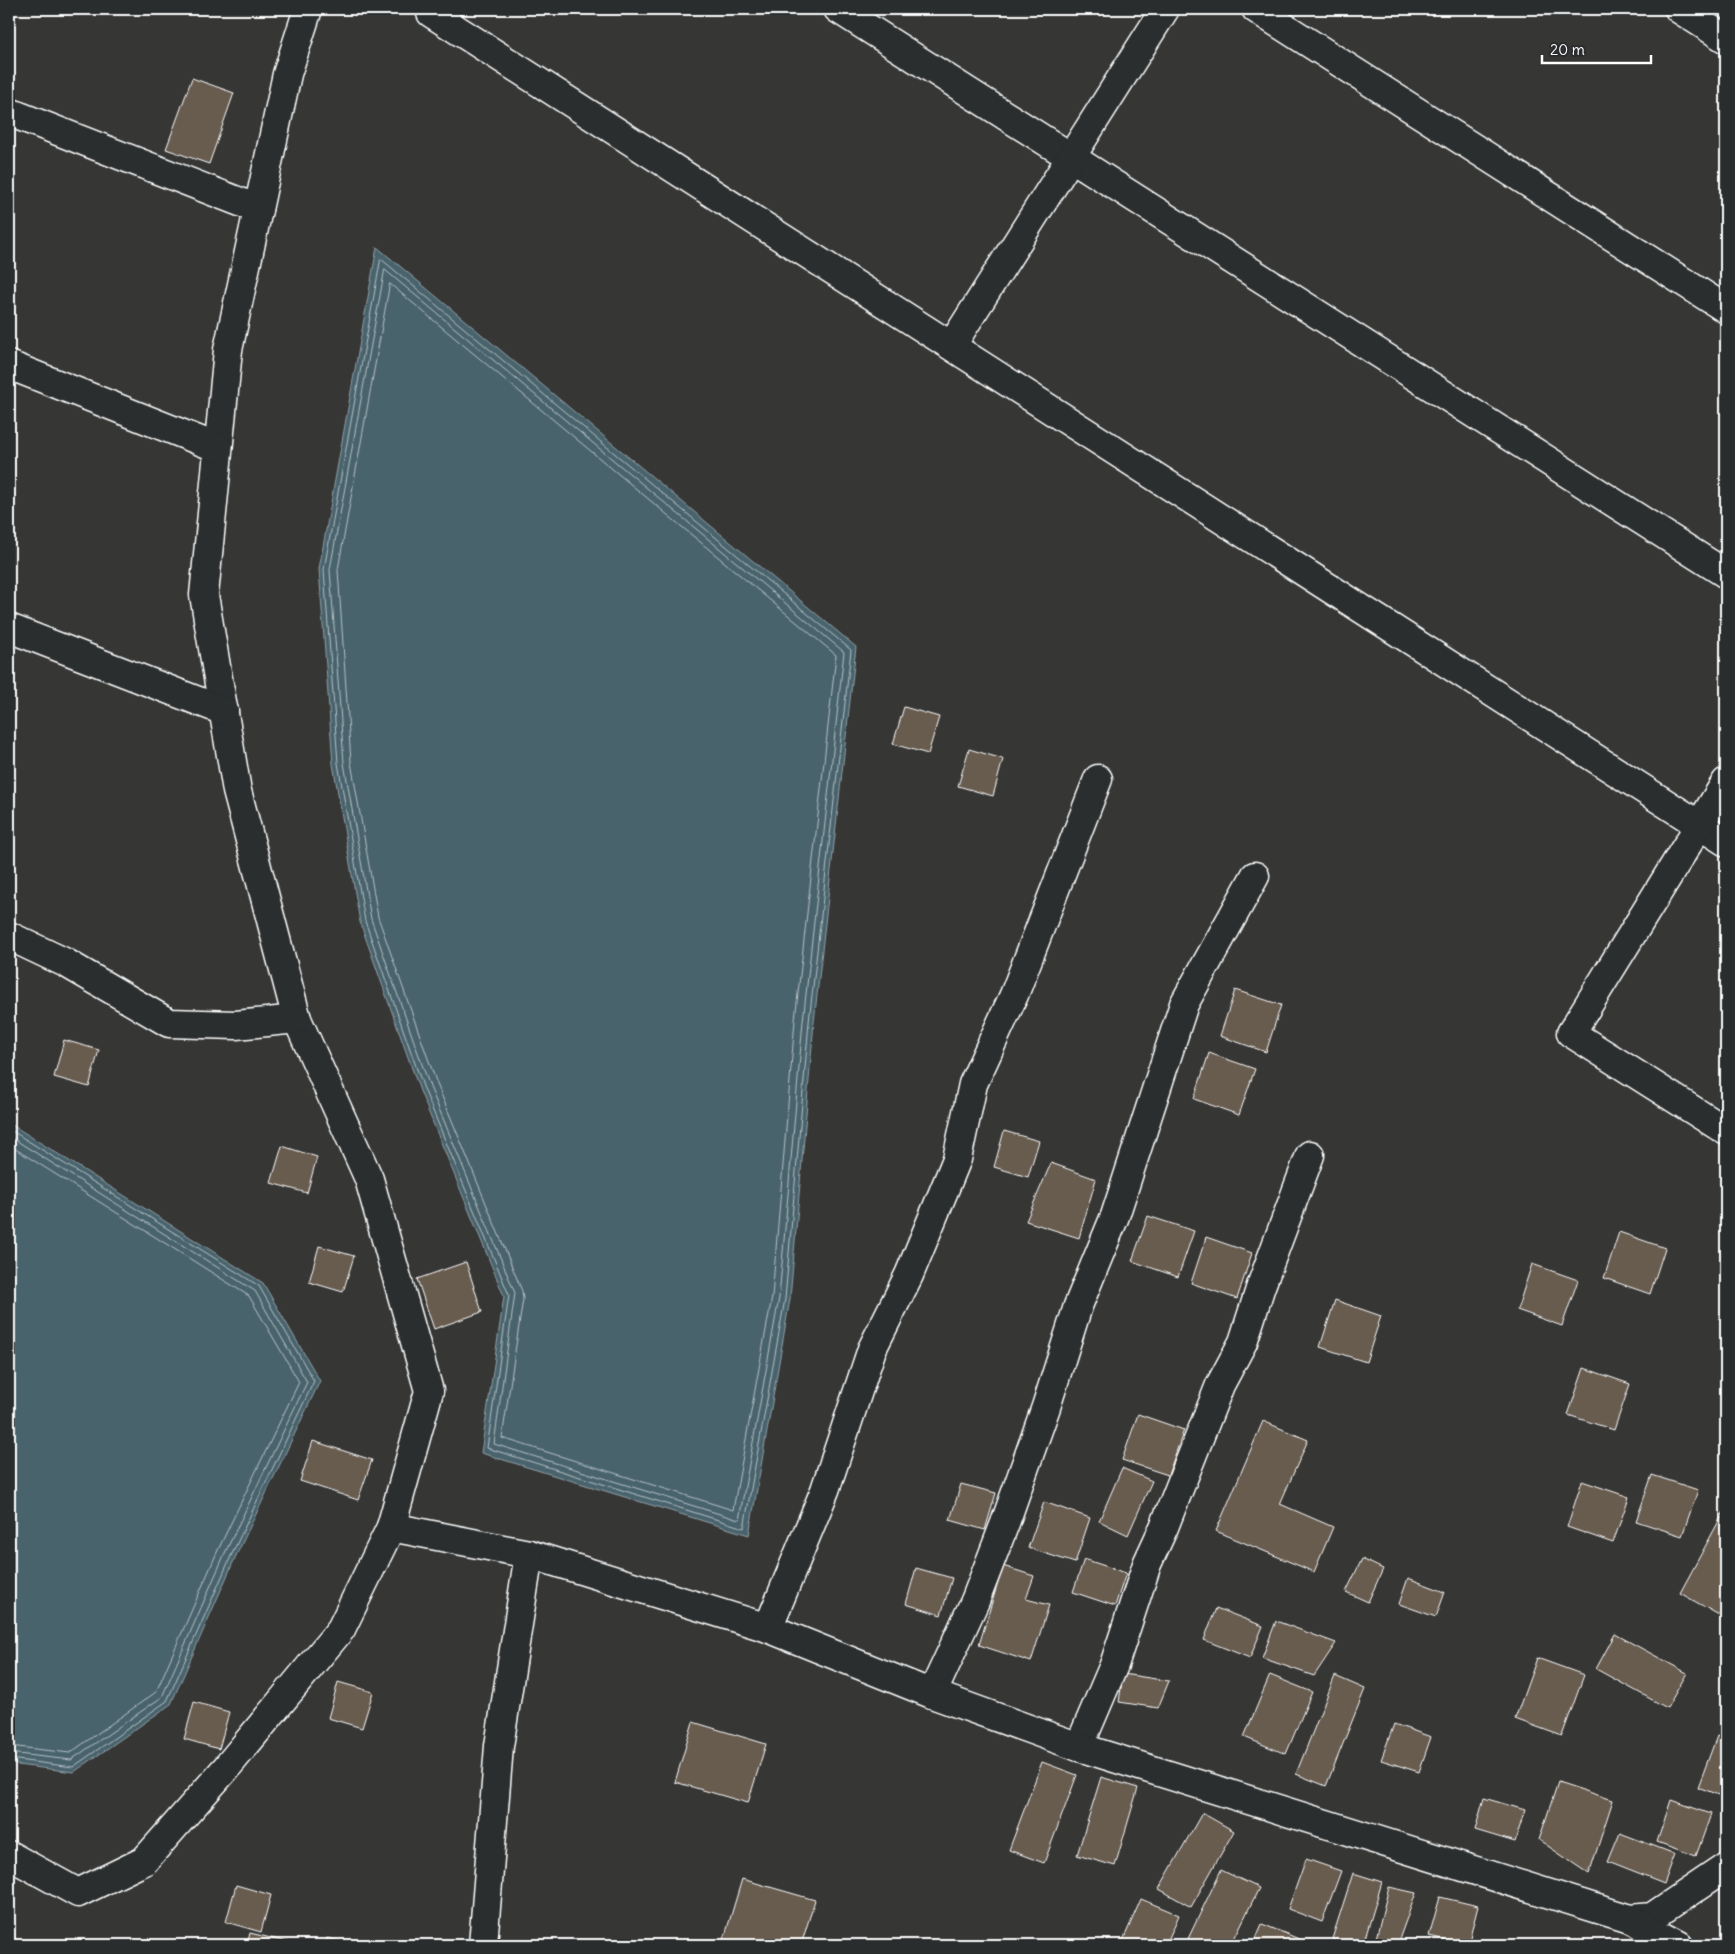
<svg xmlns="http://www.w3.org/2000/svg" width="1735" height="1954" font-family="Delius,sans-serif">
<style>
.water{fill:#49636d;stroke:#92a1a7}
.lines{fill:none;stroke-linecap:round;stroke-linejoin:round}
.shore{stroke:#b6c1c5;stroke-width:1}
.building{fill:#685b4f;stroke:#fff}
.minor-casing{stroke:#fff;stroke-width:31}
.minor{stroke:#2a2d2e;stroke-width:28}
</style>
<rect width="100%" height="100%" fill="#363635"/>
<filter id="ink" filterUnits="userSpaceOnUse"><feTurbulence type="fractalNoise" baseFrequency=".02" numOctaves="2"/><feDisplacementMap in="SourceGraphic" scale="10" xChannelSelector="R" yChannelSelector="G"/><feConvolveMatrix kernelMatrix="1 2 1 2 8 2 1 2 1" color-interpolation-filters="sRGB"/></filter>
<g filter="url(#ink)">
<g class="water">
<path d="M377,247L856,647L814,1022L790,1299L749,1535L481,1453L504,1296L420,1091L360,922L333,764L319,569Z"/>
<path d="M9,1123L263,1283L320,1381L235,1558L171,1704L74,1772L9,1764Z"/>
</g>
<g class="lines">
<g class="shore">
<path d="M381,259L851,650L809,1022L785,1299L744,1528L487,1448L509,1295L424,1089L365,921L338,763L324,570Z"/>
<path d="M385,270L844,652L803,1021L779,1298L739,1520L494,1444L515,1293L430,1087L371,919L344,763L330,570Z"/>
<path d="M390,284L836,655L795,1020L772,1297L733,1510L502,1438L523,1299L522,1291L437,1084L378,917L351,762L338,570Z"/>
<path d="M9,1129L259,1286L314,1381L231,1556L167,1701L73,1767L9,1759"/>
<path d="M9,1136L255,1291L307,1382L225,1553L162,1697L71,1760L9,1753"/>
<path d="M9,1145L249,1296L299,1382L218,1550L156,1692L70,1753L9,1746"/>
</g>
</g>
<g class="building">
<path d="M192,78L234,93L209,164L166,149Z"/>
<path d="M904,707L939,717L928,754L893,744Z"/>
<path d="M969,749L1003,759L993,796L958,786Z"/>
<path d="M1235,990L1281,1005L1266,1052L1220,1036Z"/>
<path d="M64,1040L99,1050L89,1087L54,1077Z"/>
<path d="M1209,1053L1255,1069L1239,1115L1194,1099Z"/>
<path d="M1004,1131L1039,1141L1028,1177L994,1167Z"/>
<path d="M282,1146L317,1157L307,1193L271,1183Z"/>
<path d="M1051,1163L1096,1179L1079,1238L1026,1221Z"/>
<path d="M1148,1216L1194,1231L1178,1277L1132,1261Z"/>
<path d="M1619,1232L1665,1248L1650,1294L1604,1278Z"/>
<path d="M1206,1237L1252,1253L1237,1299L1191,1283Z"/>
<path d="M319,1246L354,1256L343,1292L309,1282Z"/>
<path d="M466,1262L482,1312L434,1329L417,1279Z"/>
<path d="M1532,1264L1578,1280L1562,1326L1517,1310Z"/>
<path d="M1335,1300L1381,1316L1366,1362L1320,1347Z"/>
<path d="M1584,1368L1630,1384L1614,1430L1568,1415Z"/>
<path d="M1138,1414L1184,1430L1168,1475L1122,1460Z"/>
<path d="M1263,1421L1308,1440L1280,1504L1333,1527L1314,1572L1216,1531Z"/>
<path d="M313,1441L372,1460L358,1500L300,1481Z"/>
<path d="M1122,1468L1152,1481L1128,1535L1099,1521Z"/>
<path d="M1652,1475L1698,1490L1682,1536L1636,1521Z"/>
<path d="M1582,1481L1629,1497L1613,1543L1567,1527Z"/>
<path d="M961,1484L996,1493L985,1530L950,1520Z"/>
<path d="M1044,1502L1090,1518L1075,1563L1028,1548Z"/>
<path d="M1726,1508V1619L1680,1593Z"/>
<path d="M1084,1559L1126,1573L1115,1606L1073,1592Z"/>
<path d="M1362,1559L1383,1569L1368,1602L1346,1592Z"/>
<path d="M1003,1566L1034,1576L1026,1599L1049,1605L1031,1662L979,1645Z"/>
<path d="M916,1568L952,1578L941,1615L906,1604Z"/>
<path d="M1408,1578L1445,1592L1436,1617L1399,1604Z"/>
<path d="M1216,1608L1263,1626L1250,1658L1204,1640Z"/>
<path d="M1276,1621L1336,1643L1314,1676L1262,1658Z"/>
<path d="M1615,1634L1687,1673L1667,1708L1596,1669Z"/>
<path d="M1537,1658L1584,1675L1562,1736L1515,1719Z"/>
<path d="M1123,1674L1169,1681L1158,1708L1119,1702Z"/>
<path d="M1270,1675L1312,1692L1286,1754L1244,1737Z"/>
<path d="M1335,1676L1365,1689L1326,1786L1296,1774Z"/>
<path d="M338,1682L373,1692L362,1728L328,1718Z"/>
<path d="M194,1702L229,1712L219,1749L184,1739Z"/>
<path d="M693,1722L766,1744L748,1803L675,1782Z"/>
<path d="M1394,1724L1431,1737L1419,1772L1381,1760Z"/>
<path d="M1717,1736L1726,1739V1798L1698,1787Z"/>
<path d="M1042,1762L1077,1775L1044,1863L1009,1850Z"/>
<path d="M1101,1777L1138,1788L1115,1866L1077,1855Z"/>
<path d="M1558,1782L1613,1800L1589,1874L1539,1840Z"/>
<path d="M1484,1798L1525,1810L1515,1842L1475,1830Z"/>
<path d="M1671,1800L1711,1814L1696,1856L1657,1842Z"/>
<path d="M1202,1813L1234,1831L1191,1907L1159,1889Z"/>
<path d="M1620,1833L1675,1854L1664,1884L1608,1862Z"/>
<path d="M1306,1859L1341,1871L1322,1922L1288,1909Z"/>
<path d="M1221,1870L1259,1888L1231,1945H1185Z"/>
<path d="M1353,1873L1382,1882L1363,1945H1352L1332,1939Z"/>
<path d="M742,1879L815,1900L801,1945H747L724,1939Z"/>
<path d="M236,1885L271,1895L261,1932L226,1922Z"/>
<path d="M1389,1887L1416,1893L1397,1945H1388L1375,1942Z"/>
<path d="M1440,1897L1478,1906L1468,1945L1429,1936Z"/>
<path d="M1141,1899L1179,1915L1166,1945H1121Z"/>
<path d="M1262,1924L1309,1943L1308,1945H1253Z"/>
<path d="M250,1933L300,1945H247Z"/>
<path d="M327,1938L356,1945H325Z"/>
</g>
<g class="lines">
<defs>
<g id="minor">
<path d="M308,9L287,74L228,350L204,595L237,791L297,1019L369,1179L429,1391L391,1527"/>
<path d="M838,9L1726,574"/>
<path d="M1256,9L1726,309"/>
<path d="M1679,9L1726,39"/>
<path d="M431,13L1726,842"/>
<path d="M9,112L258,209"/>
<path d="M952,345L1165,9"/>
<path d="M9,365L218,448"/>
<path d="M9,628L224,711"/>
<path d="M1726,782L1571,1033L1726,1131"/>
<path d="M9,936L66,963L169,1023L236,1025L297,1019"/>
<path d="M768,1628L825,1490L872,1349L909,1275L957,1159L973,1084L1014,995L1098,779"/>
<path d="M932,1694L975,1601L1005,1523L1046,1407L1078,1306L1115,1216L1184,1004L1255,876"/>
<path d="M1079,1747L1114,1665L1147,1564L1164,1527L1220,1385L1243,1342L1261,1286L1310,1155"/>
<path d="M9,1855L78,1893L144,1861L227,1767L341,1629L391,1527L529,1554L768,1628L932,1694L1079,1747L1630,1919L1652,1917L1726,1867"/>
<path d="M1630,1919L1679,1945"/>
<path d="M483,1945L499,1746L529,1554"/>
</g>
</defs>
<use href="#minor" class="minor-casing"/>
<use href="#minor" class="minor"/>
</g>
</g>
<rect width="1735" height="1954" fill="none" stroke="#2a2d2e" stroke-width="30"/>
<rect x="15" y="15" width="1705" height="1924" fill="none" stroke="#fff" stroke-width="2" filter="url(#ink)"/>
<path d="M1542 55v8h109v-8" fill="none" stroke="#ffffff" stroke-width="2.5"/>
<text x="1550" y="55" font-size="15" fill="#ffffff" stroke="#2a2d2e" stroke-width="4" paint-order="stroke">20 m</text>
</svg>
